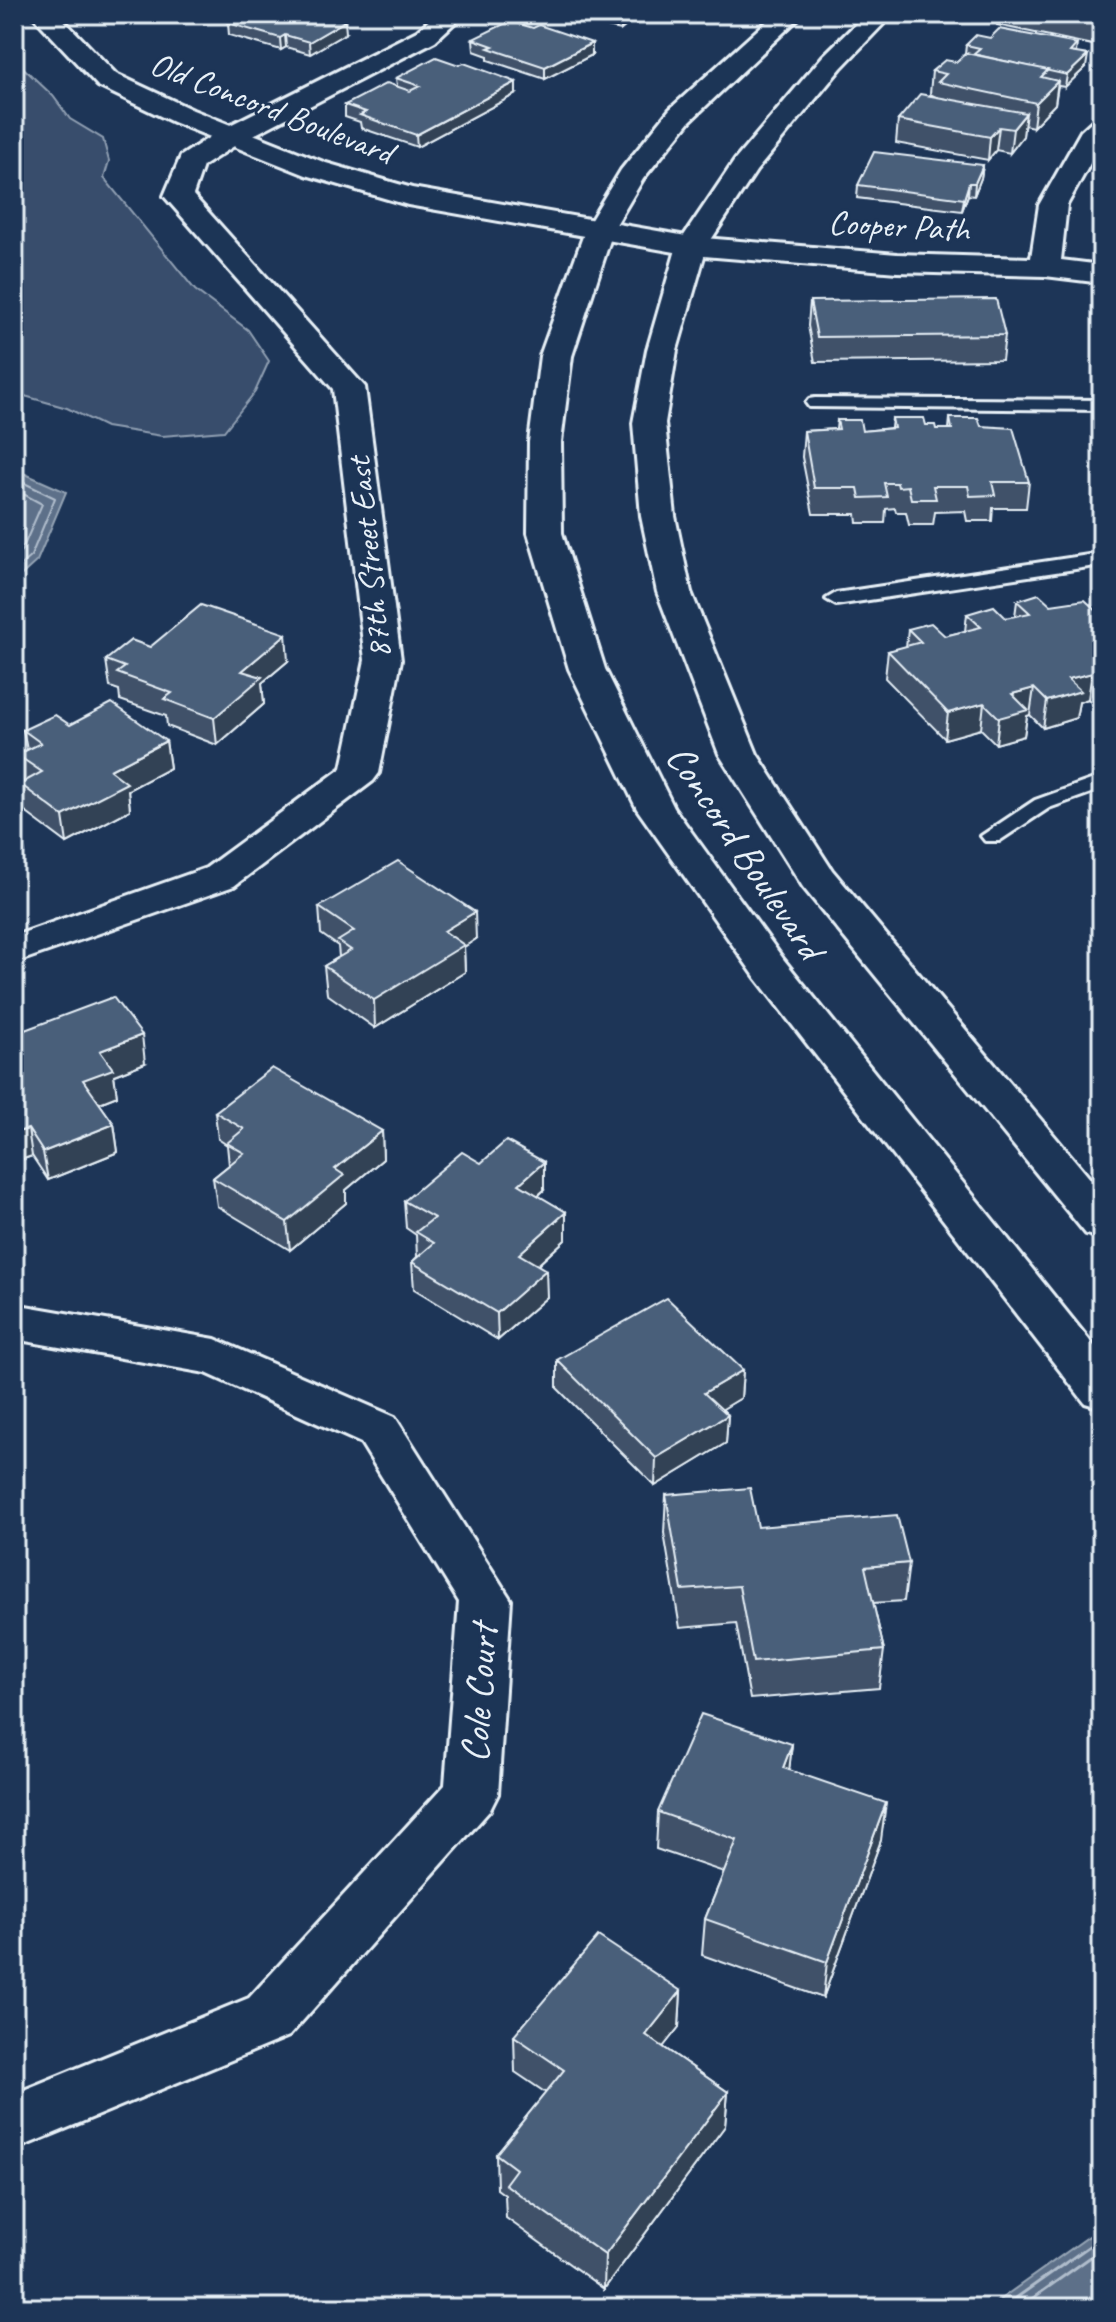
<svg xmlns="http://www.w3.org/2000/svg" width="1116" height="2322" font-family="Caveat,sans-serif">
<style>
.green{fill:#374d6c;stroke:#909fb2;stroke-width:2}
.water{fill:#5d7089;stroke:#95a4b5;stroke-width:2}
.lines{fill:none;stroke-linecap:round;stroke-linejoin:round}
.shore-far1{stroke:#b0bdcc;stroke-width:2}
.shore{stroke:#b0bdcc;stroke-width:3}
.service-casing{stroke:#e8f1f8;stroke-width:6}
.minor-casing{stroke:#e8f1f8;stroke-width:6}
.tertiary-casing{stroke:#e8f1f8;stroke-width:6}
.primary-casing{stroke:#e8f1f8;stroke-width:6}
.service{fill:#1d3557;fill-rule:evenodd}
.minor{fill:#1d3557;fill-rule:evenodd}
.tertiary{fill:#1d3557;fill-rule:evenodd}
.primary{fill:#1d3557;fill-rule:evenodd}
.wall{fill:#3f5169;stroke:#e8f1f8;stroke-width:2}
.shaded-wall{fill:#334255;stroke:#e8f1f8;stroke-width:2}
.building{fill:#495e7a;stroke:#e8f1f8;stroke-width:2}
.labels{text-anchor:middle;stroke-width:6;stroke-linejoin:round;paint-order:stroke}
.far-street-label{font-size:34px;fill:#e8f1f8;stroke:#1d3557}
.street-label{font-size:40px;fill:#e8f1f8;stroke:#1d3557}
</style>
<rect width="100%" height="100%" fill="#1d3557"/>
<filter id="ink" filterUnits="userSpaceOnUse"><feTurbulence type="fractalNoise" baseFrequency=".0125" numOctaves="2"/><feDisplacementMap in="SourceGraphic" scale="16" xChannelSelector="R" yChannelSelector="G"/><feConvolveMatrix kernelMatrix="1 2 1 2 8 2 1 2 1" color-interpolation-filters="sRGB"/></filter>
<g filter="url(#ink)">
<path class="green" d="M14,59L53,96L70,119L103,139L109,161L104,178L195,290L248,330L269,361L255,392L224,431L162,436L106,427L67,408L14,393V269L21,246L14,231Z"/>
<g class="water">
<path d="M14,469L66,492L37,561L14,582Z"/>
<path d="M1102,2227V2308H988Z"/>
</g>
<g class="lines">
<g class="shore-far1">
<path d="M14,478L55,498L31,556L14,571"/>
<path d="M14,489L42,504L22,550L14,558"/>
</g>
<g class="shore">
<path d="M1002,2308L1102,2237"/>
<path d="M1019,2308L1102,2249"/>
</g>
<defs>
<g id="service">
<path d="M815,398L1102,400V410L809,407L806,403L809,399Z"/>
<path d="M1102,553V565L836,605L826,599L836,593Z"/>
<path d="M1102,776V789L1049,808L999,841H985L981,836L1035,800Z"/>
</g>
<g id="minor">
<path d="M436,14H464L435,41L242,141L203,166L193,195L365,387L401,660L379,773L373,781L234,886L14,963V936L206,868L342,768L365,660L333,389L164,196L181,156L222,129L417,31Z"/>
<path d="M1102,119V142L1067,205L1061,260L1102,265V283L1045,276L897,272L692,255L682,252L677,246L682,240L692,237L897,254L1031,258L1039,205L1081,131L1092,121Z"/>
<path d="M14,1304L215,1339L395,1417L511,1600L498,1794L490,1810L289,2036L14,2150V2094L249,1998L445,1785L459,1602L361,1443L206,1373L14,1339Z"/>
</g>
<path id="tertiary" d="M31,14H58L116,74L193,110L326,163L412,188L692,237L702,240L707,246L702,252L692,255L408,205L306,175L173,122L98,86Z"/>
<g id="primary">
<path d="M775,14H803L690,121L643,179L614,228L572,356L561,442L562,533L605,669L674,808L784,960L1102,1356V1408L1085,1403L756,978L637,809L569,669L528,533L529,442L540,356L586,228L621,170L670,109Z"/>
<path d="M866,14H893L841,68L756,171L707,246L677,350L665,423L675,516L691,592L757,754L832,870L1102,1193V1239L1086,1234L803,887L719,754L657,592L641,516L633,423L647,350L677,246L735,160L823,56Z"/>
</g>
</defs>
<use href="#service" class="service-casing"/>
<use href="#minor" class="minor-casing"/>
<use href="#tertiary" class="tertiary-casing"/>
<use href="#primary" class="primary-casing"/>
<use href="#service" class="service"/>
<use href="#minor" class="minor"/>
<use href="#tertiary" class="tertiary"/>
<use href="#primary" class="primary"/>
</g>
<g class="wall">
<path d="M560,14H640L621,30L563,18V14Z"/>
<path d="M998,14H1102L1097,46L997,25Z"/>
<path d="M228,23L346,33L310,54L286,47L281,50L229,35Z"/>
<path d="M990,38L1077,44L1076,53L1086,67L1065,87L1058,86L1055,104L1033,127L1024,125L1023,136L1010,153L996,150L988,160L896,143L898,120L936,97L930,94L932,71L956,62L965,54L966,45Z"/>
<path d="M473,39L592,55L545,79L488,60V56L474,51Z"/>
<path d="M396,78L516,94L417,147L361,128L360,122L345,117V105L397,86Z"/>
<path d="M983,165L981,178L974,196L968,195L962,211L857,198L858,185Z"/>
<path d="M810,301L1005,335L1002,360L815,362L808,326Z"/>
<path d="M892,418L936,429H949L950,418L981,426L1029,482L1026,508H993L992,521H967L965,511L935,512L933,525H909L906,512H896L895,508L886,509L885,523H857L856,514H813L802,457L804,431L836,429L837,420L862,431L891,428Z"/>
<path d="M1017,601L1051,605L1102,616V711L1100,712L1088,699L1079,702L1076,718L1043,728L1030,715L1027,716L1024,736L996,744L981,729L945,739L885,678L888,651L906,647L908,629L945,636L965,631L967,614L1006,618L1015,616Z"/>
<path d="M150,647L288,661L262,683L264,704L217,745L167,726L166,716L120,700L119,690L110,687L106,660Z"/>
<path d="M70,725L166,741L170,768L128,790L130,810L67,843L24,811L20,784L22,782L17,755L27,750L23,730Z"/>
<path d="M1102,893V927L1094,924L1099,896Z"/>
<path d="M319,907L476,939L464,947L465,972L375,1028L327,994L324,966L339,957L338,946L321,934Z"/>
<path d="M14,1034L145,1063L114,1075L117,1096L99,1103L114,1124L118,1152L48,1180L32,1156L15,1162Z"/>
<path d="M215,1112L382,1131L383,1159L346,1190V1203L290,1250L217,1206L213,1178L229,1165L227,1145L218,1139Z"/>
<path d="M481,1163L544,1190L538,1196L566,1212V1239L538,1265L547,1297L498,1340L414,1289L412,1262L417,1257L416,1235L406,1228L404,1201Z"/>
<path d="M557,1360L743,1370L741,1398L722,1409L728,1415L726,1443L655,1486L557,1388Z"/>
<path d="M666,1495L758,1527L909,1563L904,1601L873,1603L884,1650L879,1688L750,1699L736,1623L680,1628L664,1533Z"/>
<path d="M792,1744L789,1770L881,1840L823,1998L702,1955L705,1919L724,1872L656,1849L658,1812Z"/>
<path d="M681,1991L679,2027L663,2047L728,2092L725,2126L604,2289L506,2218L505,2195L497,2189L496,2154L546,2093L515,2072L514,2036Z"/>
</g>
<g class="shaded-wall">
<path d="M626,14H640L621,30V18Z"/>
<path d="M1102,14V42L1097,46L1100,24Z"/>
<path d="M345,21L346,33L310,54L309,42Z"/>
<path d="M285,35L286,47L281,50L280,38Z"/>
<path d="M592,43V55L545,79V67Z"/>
<path d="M1088,55L1086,67L1065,87L1067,75Z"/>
<path d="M1058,81L1055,104L1033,127L1036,103Z"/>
<path d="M516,82V94L417,147L416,135Z"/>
<path d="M1026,113L1023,136L1010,153L1013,129Z"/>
<path d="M999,127L996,150L988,160L990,137Z"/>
<path d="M983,165L981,178L974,196L975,183Z"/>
<path d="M969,183L968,195L962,211L964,199Z"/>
<path d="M286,634L288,661L262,683L264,704L217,745L214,718L242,671Z"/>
<path d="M1092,673L1088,699L1079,702L1076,718L1043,728L1047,701L1068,679Z"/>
<path d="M1034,688L1030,715L1027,716L1024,736L996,744L999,718L1012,694Z"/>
<path d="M984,703L981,729L945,739L948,713Z"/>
<path d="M166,741L170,768L128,790L130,810L67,843L63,816L110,770Z"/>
<path d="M20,826L25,853L14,857V829Z"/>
<path d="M475,912L476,939L464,947L465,972L375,1028L374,1000L444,931Z"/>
<path d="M142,1035L145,1063L114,1075L117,1096L87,1108L83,1080L100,1051Z"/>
<path d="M114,1124L118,1152L48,1180L43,1152Z"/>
<path d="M28,1129L32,1156L15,1162L14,1133Z"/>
<path d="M382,1131L383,1159L346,1190V1203L290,1250L287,1222L335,1169Z"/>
<path d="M544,1162V1190L519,1212V1184Z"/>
<path d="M566,1212V1239L519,1282V1254Z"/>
<path d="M546,1270L547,1297L498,1340L497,1313Z"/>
<path d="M743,1370L741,1398L703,1421L704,1393Z"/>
<path d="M728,1415L726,1443L655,1486L656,1458Z"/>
<path d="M792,1744L788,1781L783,1768Z"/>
<path d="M886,1803L881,1840L823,1998L827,1962Z"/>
<path d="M681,1991L679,2027L644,2071L646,2035Z"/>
<path d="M728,2092L725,2126L604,2289L605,2255Z"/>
</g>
<g class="building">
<path d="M244,14H322L345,21L309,42L285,35L280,38L228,23Z"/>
<path d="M600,14H626L621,18Z"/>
<path d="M1053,14H1102V22L1100,24Z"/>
<path d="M510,21L533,28L539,25L592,43L545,67L488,48L493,46L473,39Z"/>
<path d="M999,29L1077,44L1070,52L1088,55L1067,75L973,54L980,48L966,45L976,35L990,38Z"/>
<path d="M966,53L1048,70L1041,77L1058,81L1036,103L938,82L946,74L932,71L945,60L956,62Z"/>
<path d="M436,57L459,65L464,63L516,82L416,135L360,115L366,112L345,105L387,83L410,91L420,86L396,78Z"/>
<path d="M920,94L1026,113L1013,129L999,127L990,137L898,120Z"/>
<path d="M874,152L983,165L975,183H969L964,199L858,185Z"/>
<path d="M996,299L1005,335L817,337L810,301Z"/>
<path d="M892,418H924L926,425H935L936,429H952L950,418H978L981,426L1013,428L1029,482H992L995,495L970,496L968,486H933L936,499H911L908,486L898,487L897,483H884L887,497L860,498L858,488H814L804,431L839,429L837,420H860L862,431L894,428Z"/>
<path d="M1039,594L1051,605L1085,600L1102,616V682L1092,673L1068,679L1081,691L1047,701L1034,688L1012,694L1028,710L999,718L984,703L948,713L888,651L921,642L908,629L931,623L945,636L981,627L967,614L994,606L1006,618L1030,613L1017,601Z"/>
<path d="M201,605L286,634L242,671L262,677L214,718L164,699L172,693L117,673L125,667L106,660L131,640L150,647Z"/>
<path d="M112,703L166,741L110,770L127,783L63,816L20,784L42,772L17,755L41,743L23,730L55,715L70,725Z"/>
<path d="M14,819L20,826L14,829Z"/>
<path d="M398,861L475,912L444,931L464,945L374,1000L324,966L351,950L338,941L354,931L319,907Z"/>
<path d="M113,997L142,1035L100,1051L113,1069L83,1080L114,1124L43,1152L28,1129L14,1133V1034Z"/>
<path d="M272,1068L382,1131L335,1169L344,1175L287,1222L213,1178L244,1153L227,1143L244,1129L215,1112Z"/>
<path d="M506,1141L544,1162L519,1184L566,1212L519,1254L546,1270L497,1313L412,1262L434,1243L416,1232L434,1218L404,1201L462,1152L481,1163Z"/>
<path d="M667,1298L743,1370L704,1393L728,1415L656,1458L557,1360Z"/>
<path d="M750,1488L758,1527L897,1515L909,1563L865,1567L884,1650L753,1662L739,1586L682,1590L666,1495Z"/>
<path d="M701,1714L792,1744L783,1768L886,1803L827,1962L705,1919L737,1840L658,1812Z"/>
<path d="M598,1936L681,1991L646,2035L728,2092L605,2255L505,2184L516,2169L496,2154L564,2070L514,2036Z"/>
</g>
</g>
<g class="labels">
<g class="far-street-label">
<text transform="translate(272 107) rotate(21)" y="12">Old Concord Boulevard</text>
<text transform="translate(899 225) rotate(3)" y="12">Cooper Path</text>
<text transform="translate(368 558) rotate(-96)" y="12">87th Street East</text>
</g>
<g class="street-label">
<text transform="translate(746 851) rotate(56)" y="14">Concord Boulevard</text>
<text transform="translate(478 1693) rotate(-86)" y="14">Cole Court</text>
</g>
</g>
<rect width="1116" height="2322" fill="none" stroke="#1d3557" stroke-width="48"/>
<rect x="24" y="24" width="1068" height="2274" fill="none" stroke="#e8f1f8" stroke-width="3" filter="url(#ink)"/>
</svg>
